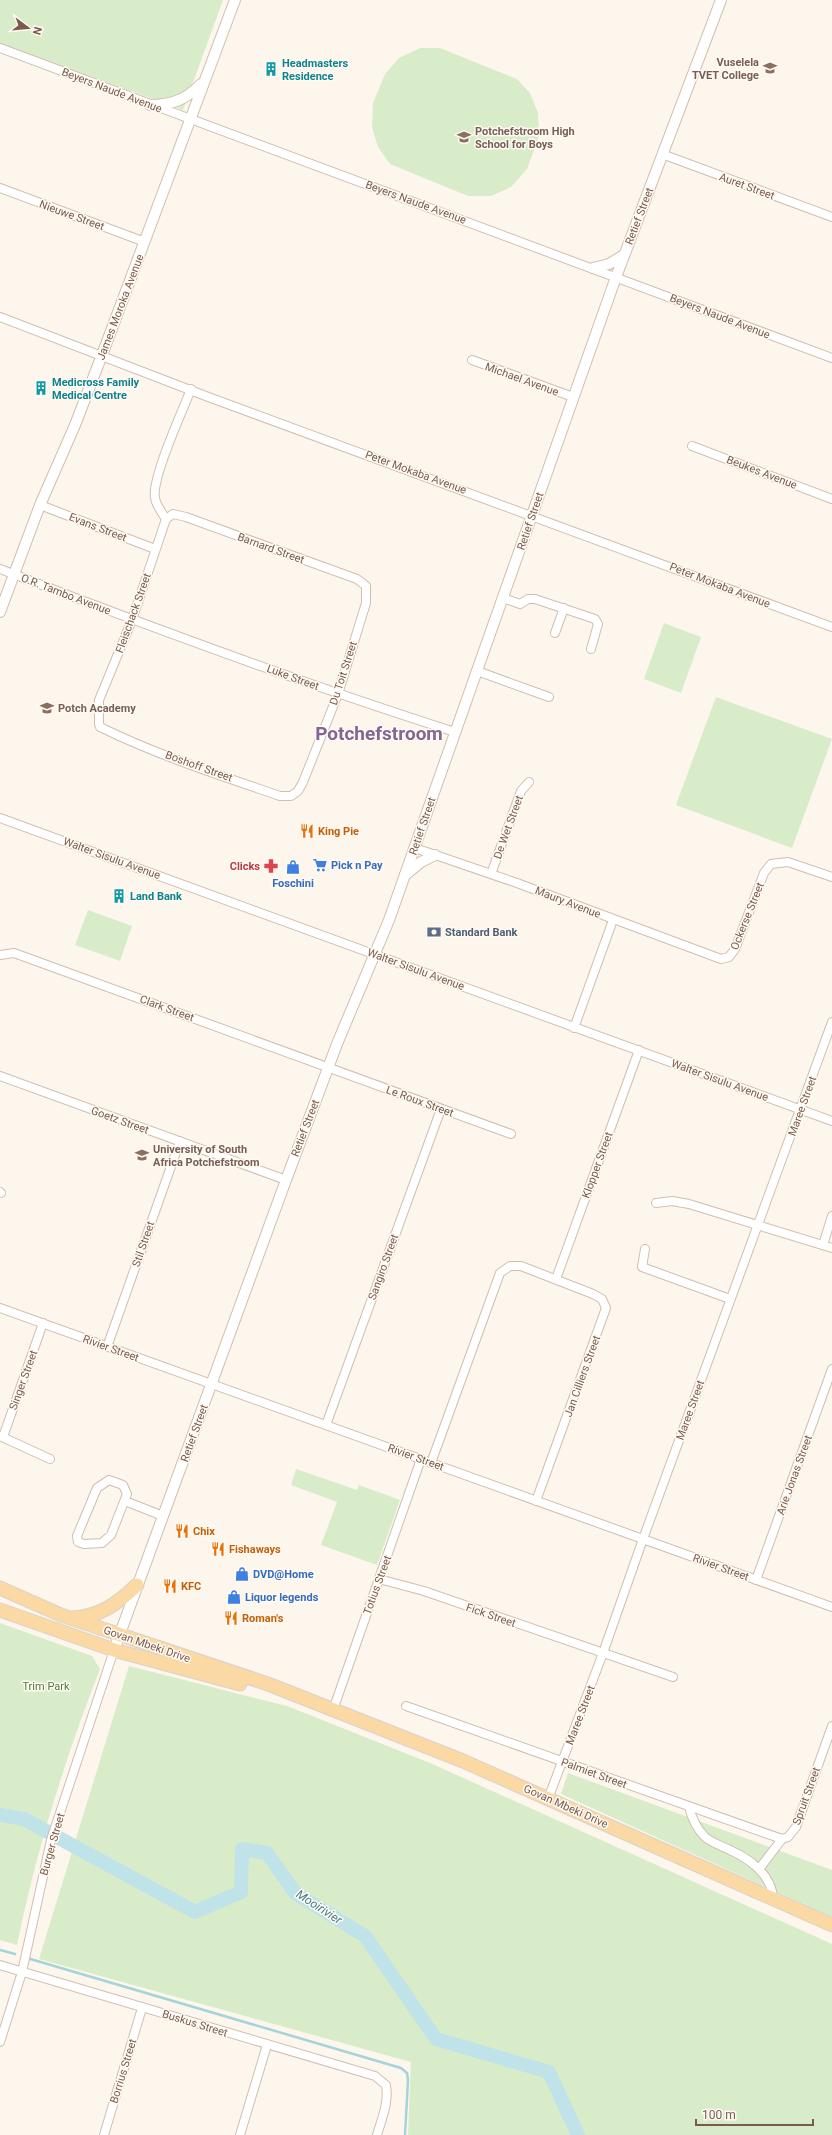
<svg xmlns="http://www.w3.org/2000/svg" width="832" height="2135" font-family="Roboto,sans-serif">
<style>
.green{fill:#d8ecc9}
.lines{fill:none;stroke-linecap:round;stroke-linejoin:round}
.stream{stroke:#a5d3da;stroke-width:2.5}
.river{stroke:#bfe3e8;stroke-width:14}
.minor-casing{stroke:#d1beb0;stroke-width:10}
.tertiary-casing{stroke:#d1beb0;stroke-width:12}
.primary-casing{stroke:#dad1cd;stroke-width:15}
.minor{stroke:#fff;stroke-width:8}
.tertiary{stroke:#fff;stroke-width:10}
.primary{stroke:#fbd9a5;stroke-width:13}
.labels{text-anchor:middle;stroke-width:3;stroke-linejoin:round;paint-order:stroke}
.education-label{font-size:11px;font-weight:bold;fill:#785e54;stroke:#fffaf3;text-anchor:start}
.culture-label{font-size:11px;font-weight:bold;fill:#0d838f;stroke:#fffaf3;text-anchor:start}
.street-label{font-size:11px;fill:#7a5c4d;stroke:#fffaf3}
.food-label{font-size:11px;font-weight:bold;fill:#c56008;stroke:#fffaf3;text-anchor:start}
.shop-label{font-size:11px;font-weight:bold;fill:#366cbe;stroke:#fffaf3;text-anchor:start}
.health-label{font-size:11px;font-weight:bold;fill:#be3a42;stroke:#fffaf3;text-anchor:end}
.service-label{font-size:11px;font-weight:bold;fill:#4e5e75;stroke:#fffaf3;text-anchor:start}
.park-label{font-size:11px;fill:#537a41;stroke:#fffaf3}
.water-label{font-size:12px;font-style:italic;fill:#437c86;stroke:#fffaf3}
.town-label{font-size:19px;font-weight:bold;fill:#846695;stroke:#fffaf3}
</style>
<rect width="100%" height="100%" fill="#fdf6ec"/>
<g class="green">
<path d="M0,0H223L183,110L0,43Z"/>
<path d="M420,48H440L517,79L530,93L538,113L539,136L527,169L511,187L491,196H468L390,164L378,147L372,127L373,103L385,74L399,58Z"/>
<path d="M664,623L701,637L681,693L644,679Z"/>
<path d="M716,697L832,739L792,848L676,805Z"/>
<path d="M88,910L132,926L120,961L75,945Z"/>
<path d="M296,1469L357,1490L359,1485L400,1500L377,1565L321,1545L337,1502L291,1485Z"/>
<path d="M0,1623L92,1656L100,1669C65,1758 36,1852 17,1945L0,1940Z"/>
<path d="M129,1666L287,1706L430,1763L832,1944V2135H408L411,2062L39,1959Z"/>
<path d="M568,1773L832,1870V1917L561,1794Z"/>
</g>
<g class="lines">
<g class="stream">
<path d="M0,1950L15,1954"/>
<path d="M27,1958L401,2068L407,2073L408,2080L405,2135"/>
</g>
<path class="river" d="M0,1815L24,1819L195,1912L241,1892L242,1849L267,1853L295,1893L365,1936L436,2039L549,2072L578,2135"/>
<defs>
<g id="minor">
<path d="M0,48L832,358"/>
<path d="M662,154L832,217"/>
<path d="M0,188L145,242"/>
<path d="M0,317L211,398L832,627"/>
<path d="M472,360L573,397"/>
<path d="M692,446L832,499"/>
<path d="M40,505L155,549"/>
<path d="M173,514L186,517L357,579L366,586V603L338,694L303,782L298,791L291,796H280C219,775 157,755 100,727L99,724V700L132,620L166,519Z"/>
<path d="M166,519C162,513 156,505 155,498C151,479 183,410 191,389"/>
<path d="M0,569C150,627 301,683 455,732"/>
<path d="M503,598L520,604L528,599H535L595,619L598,624L591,649"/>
<path d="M555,633L564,608"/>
<path d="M477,671L549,697"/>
<path d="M0,818L832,1121"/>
<path d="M415,848L517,883L721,959L729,957L735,949L764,873L771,864L788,862L832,877"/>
<path d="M491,874L521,791L529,782"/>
<path d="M0,955L14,953L25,957L511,1134"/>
<path d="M574,1028L613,920"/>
<path d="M0,1076L286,1180"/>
<path d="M0,1192L1,1193"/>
<path d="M656,1203L672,1201L689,1204L832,1248"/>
<path d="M823,1245L832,1216"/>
<path d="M645,1249L642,1267L730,1299"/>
<path d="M556,1279L639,1050"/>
<path d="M0,1308L832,1607"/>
<path d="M107,1347L180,1141"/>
<path d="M326,1425L441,1109"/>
<path d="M0,1436L50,1459"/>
<path d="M3,1437L43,1323"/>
<path d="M431,1463L500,1273L510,1266H521L593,1294L602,1299L606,1308L536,1501"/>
<path d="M109,1480L123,1485L127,1494L111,1535L102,1543L84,1544L78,1542L77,1536L97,1488Z"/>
<path d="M125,1501L163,1516"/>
<path d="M379,1579L424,1591L673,1677"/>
<path d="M756,1580L832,1369"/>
<path d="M406,1706L782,1839L788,1837L796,1827L832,1726"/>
<path d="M333,1710L421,1459"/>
<path d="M548,1799L603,1653L643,1539L832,1022"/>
<path d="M689,1807C692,1819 696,1828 705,1837C712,1843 722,1846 730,1850C750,1859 772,1875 773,1899"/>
<path d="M759,1869L782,1839"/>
<path d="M0,1965L375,2076L386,2085C389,2103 382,2118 377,2135"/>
<path d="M0,2042L22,1972L51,1840L114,1650"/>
<path d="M104,2135L142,2008"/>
<path d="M240,2135L267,2045"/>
</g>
<g id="tertiary">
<path d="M150,105C171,105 186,100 201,84"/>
<path d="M593,268L609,264L624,255"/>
<path d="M0,612L40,505L75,425L102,355L235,0"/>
<path d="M405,875L421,862L435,855"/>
<path d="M114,1650L286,1180L337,1044L389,920L616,277L721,0"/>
</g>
<g id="primary">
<path d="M0,1588L61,1615L268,1684L463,1761L832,1925"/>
<path d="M0,1610L114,1650L240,1684"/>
<path d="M73,1618C101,1616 117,1604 137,1585"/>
</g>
</defs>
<use href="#minor" class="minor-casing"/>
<use href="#tertiary" class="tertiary-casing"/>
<use href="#primary" class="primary-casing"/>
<use href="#minor" class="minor"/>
<use href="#tertiary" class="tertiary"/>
<use href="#primary" class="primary"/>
</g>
<defs>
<symbol id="university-bare" viewBox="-9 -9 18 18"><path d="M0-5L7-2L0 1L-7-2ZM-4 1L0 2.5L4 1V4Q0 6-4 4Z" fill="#8d6e63" stroke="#fffaf3" stroke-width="2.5" paint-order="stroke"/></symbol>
<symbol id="building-bare" viewBox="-9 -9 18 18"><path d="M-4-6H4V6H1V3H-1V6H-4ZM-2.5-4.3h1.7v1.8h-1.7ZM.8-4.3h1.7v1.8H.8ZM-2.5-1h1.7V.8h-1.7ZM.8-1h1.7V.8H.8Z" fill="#0f9aa8" stroke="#fffaf3" stroke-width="2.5" paint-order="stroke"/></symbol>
<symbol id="school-bare" viewBox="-9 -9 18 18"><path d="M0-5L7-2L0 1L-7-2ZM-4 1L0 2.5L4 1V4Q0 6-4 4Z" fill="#8d6e63" stroke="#fffaf3" stroke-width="2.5" paint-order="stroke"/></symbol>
<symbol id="restaurant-bare" viewBox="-9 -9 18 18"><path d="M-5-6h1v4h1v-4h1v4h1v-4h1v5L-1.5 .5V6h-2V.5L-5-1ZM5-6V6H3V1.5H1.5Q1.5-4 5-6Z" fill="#e8710a" stroke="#fffaf3" stroke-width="2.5" paint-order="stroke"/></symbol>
<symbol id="supermarket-bare" viewBox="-9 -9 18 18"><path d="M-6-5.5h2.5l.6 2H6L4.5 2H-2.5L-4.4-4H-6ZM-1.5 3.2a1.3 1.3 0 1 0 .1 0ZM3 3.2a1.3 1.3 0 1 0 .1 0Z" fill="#3f7fe0" stroke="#fffaf3" stroke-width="2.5" paint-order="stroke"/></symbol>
<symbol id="pharmacy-bare" viewBox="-9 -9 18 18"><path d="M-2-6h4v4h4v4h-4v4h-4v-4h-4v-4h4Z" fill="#e0444e" stroke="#fffaf3" stroke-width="2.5" paint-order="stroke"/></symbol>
<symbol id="shop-bare" viewBox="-9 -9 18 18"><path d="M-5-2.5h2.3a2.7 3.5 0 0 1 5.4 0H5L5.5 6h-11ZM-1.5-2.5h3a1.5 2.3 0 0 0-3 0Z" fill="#3f7fe0" stroke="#fffaf3" stroke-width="2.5" paint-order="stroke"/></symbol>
<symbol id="bank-bare" viewBox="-9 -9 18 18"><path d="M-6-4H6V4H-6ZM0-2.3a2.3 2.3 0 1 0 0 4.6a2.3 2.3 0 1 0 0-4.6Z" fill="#5c6f8a" stroke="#fffaf3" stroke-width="2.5" paint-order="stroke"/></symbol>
</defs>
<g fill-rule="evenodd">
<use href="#university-bare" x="760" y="58" width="20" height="20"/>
<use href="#building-bare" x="261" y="59" width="20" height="20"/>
<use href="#school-bare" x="454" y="127" width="20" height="20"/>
<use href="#building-bare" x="31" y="378" width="20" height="20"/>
<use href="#school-bare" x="37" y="698" width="20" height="20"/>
<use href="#restaurant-bare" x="297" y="821" width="20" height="20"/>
<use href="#supermarket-bare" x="310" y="855" width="20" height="20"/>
<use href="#pharmacy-bare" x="261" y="856" width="20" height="20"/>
<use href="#shop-bare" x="283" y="857" width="20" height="20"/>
<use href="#building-bare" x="109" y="886" width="20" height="20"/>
<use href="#bank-bare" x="424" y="922" width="20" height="20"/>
<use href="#university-bare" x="132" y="1145" width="20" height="20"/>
<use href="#restaurant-bare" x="172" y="1521" width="20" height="20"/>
<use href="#restaurant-bare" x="208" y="1539" width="20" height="20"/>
<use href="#shop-bare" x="232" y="1564" width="20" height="20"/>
<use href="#restaurant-bare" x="160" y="1576" width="20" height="20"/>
<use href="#shop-bare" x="224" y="1587" width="20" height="20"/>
<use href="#restaurant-bare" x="221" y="1608" width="20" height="20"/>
</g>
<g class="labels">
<g class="education-label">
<text x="759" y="66" text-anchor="end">Vuselela<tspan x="759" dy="13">TVET College</tspan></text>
<text x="475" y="135">Potchefstroom High<tspan x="475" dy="13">School for Boys</tspan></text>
<text x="58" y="712">Potch Academy</text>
<text x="153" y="1153">University of South<tspan x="153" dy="13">Africa Potchefstroom</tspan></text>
</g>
<g class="culture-label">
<text x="282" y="67">Headmasters<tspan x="282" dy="13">Residence</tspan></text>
<text x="52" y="386">Medicross Family<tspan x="52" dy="13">Medical Centre</tspan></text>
<text x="130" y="900">Land Bank</text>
</g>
<g class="street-label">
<text transform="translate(112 90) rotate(21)" y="4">Beyers Naude Avenue</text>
<text transform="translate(747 186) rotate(20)" y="4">Auret Street</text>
<text transform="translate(416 202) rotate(20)" y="4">Beyers Naude Avenue</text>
<text transform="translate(72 215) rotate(20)" y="4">Nieuwe Street</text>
<text transform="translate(639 216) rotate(-69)" y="4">Retief Street</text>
<text transform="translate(120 307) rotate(-69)" y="4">James Moroka Avenue</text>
<text transform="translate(720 316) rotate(21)" y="4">Beyers Naude Avenue</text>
<text transform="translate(522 379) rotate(20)" y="4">Michael Avenue</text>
<text transform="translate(416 472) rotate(20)" y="4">Peter Mokaba Avenue</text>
<text transform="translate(762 472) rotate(21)" y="4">Beukes Avenue</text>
<text transform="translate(530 521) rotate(-71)" y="4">Retief Street</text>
<text transform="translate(98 527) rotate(21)" y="4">Evans Street</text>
<text transform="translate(271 548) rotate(20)" y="4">Barnard Street</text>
<text transform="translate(720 585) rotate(21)" y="4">Peter Mokaba Avenue</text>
<text transform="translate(66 594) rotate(21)" y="4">O.R. Tambo Avenue</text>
<text transform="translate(133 613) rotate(-70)" y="4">Fleischack Street</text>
<text transform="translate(343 673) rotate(-72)" y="4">Du Toit Street</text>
<text transform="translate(293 677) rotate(20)" y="4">Luke Street</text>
<text transform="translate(199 766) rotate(20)" y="4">Boshoff Street</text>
<text transform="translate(422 826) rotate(-71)" y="4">Retief Street</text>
<text transform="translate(508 827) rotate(-70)" y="4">De Wet Street</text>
<text transform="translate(112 858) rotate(20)" y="4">Walter Sisulu Avenue</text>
<text transform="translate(568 902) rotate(21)" y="4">Maury Avenue</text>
<text transform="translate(747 916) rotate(-68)" y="4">Ockerse Street</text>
<text transform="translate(416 969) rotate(20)" y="4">Walter Sisulu Avenue</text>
<text transform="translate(167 1008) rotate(20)" y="4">Clark Street</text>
<text transform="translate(720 1080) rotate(20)" y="4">Walter Sisulu Avenue</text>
<text transform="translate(420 1101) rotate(20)" y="4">Le Roux Street</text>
<text transform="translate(802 1106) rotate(-70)" y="4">Maree Street</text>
<text transform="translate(120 1120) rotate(20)" y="4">Goetz Street</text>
<text transform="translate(305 1128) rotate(-69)" y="4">Retief Street</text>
<text transform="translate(597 1165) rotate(-70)" y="4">Klopper Street</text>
<text transform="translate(143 1244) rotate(-71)" y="4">Stil Street</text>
<text transform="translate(383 1267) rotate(-70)" y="4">Sangiro Street</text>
<text transform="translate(111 1348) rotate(20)" y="4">Rivier Street</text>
<text transform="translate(582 1376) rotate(-70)" y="4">Jan Cilliers Street</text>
<text transform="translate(23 1380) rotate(-70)" y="4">Singer Street</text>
<text transform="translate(690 1410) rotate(-70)" y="4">Maree Street</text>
<text transform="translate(194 1433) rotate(-70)" y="4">Retief Street</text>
<text transform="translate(416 1457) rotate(20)" y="4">Rivier Street</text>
<text transform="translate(794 1475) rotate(-70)" y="4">Arie Jonas Street</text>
<text transform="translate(721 1567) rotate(20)" y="4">Rivier Street</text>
<text transform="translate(377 1585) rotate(-70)" y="4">Totius Street</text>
<text transform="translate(491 1615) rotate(19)" y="4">Fick Street</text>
<text transform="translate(147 1644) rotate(19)" y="4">Govan Mbeki Drive</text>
<text transform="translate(580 1715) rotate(-69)" y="4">Maree Street</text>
<text transform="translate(594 1773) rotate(20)" y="4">Palmiet Street</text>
<text transform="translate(806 1796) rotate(-70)" y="4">Spruit Street</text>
<text transform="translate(566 1806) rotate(24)" y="4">Govan Mbeki Drive</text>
<text transform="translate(52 1844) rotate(-74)" y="4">Burger Street</text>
<text transform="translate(195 2023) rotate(17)" y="4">Buskus Street</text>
<text transform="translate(123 2071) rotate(-73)" y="4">Borrius Street</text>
</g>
<g class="food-label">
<text x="318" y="835">King Pie</text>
<text x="193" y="1535">Chix</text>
<text x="229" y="1553">Fishaways</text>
<text x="181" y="1590">KFC</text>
<text x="242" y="1622">Roman's</text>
</g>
<g class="shop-label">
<text x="331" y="869">Pick n Pay</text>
<text x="293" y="887" text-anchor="middle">Foschini</text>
<text x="253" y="1578">DVD@Home</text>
<text x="245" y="1601">Liquor legends</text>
</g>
<g class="health-label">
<text x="260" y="870">Clicks</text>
</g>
<g class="service-label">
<text x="445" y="936">Standard Bank</text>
</g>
<g class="park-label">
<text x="46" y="1690">Trim Park</text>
</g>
<g class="water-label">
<text transform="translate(319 1907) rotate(33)" y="4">Mooirivier</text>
</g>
<g class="town-label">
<text x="379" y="740">Potchefstroom</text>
</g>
</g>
<g transform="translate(28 28) rotate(106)" stroke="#fffaf3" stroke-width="3" paint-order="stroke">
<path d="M0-3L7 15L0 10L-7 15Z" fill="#7a5c4d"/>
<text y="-6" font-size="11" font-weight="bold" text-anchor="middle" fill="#7a5c4d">N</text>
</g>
<path d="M696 2119v6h117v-6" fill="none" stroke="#7a5c4d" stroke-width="2"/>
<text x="702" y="2119" font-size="12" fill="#7a5c4d" stroke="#fffaf3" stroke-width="3" paint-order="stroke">100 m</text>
</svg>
